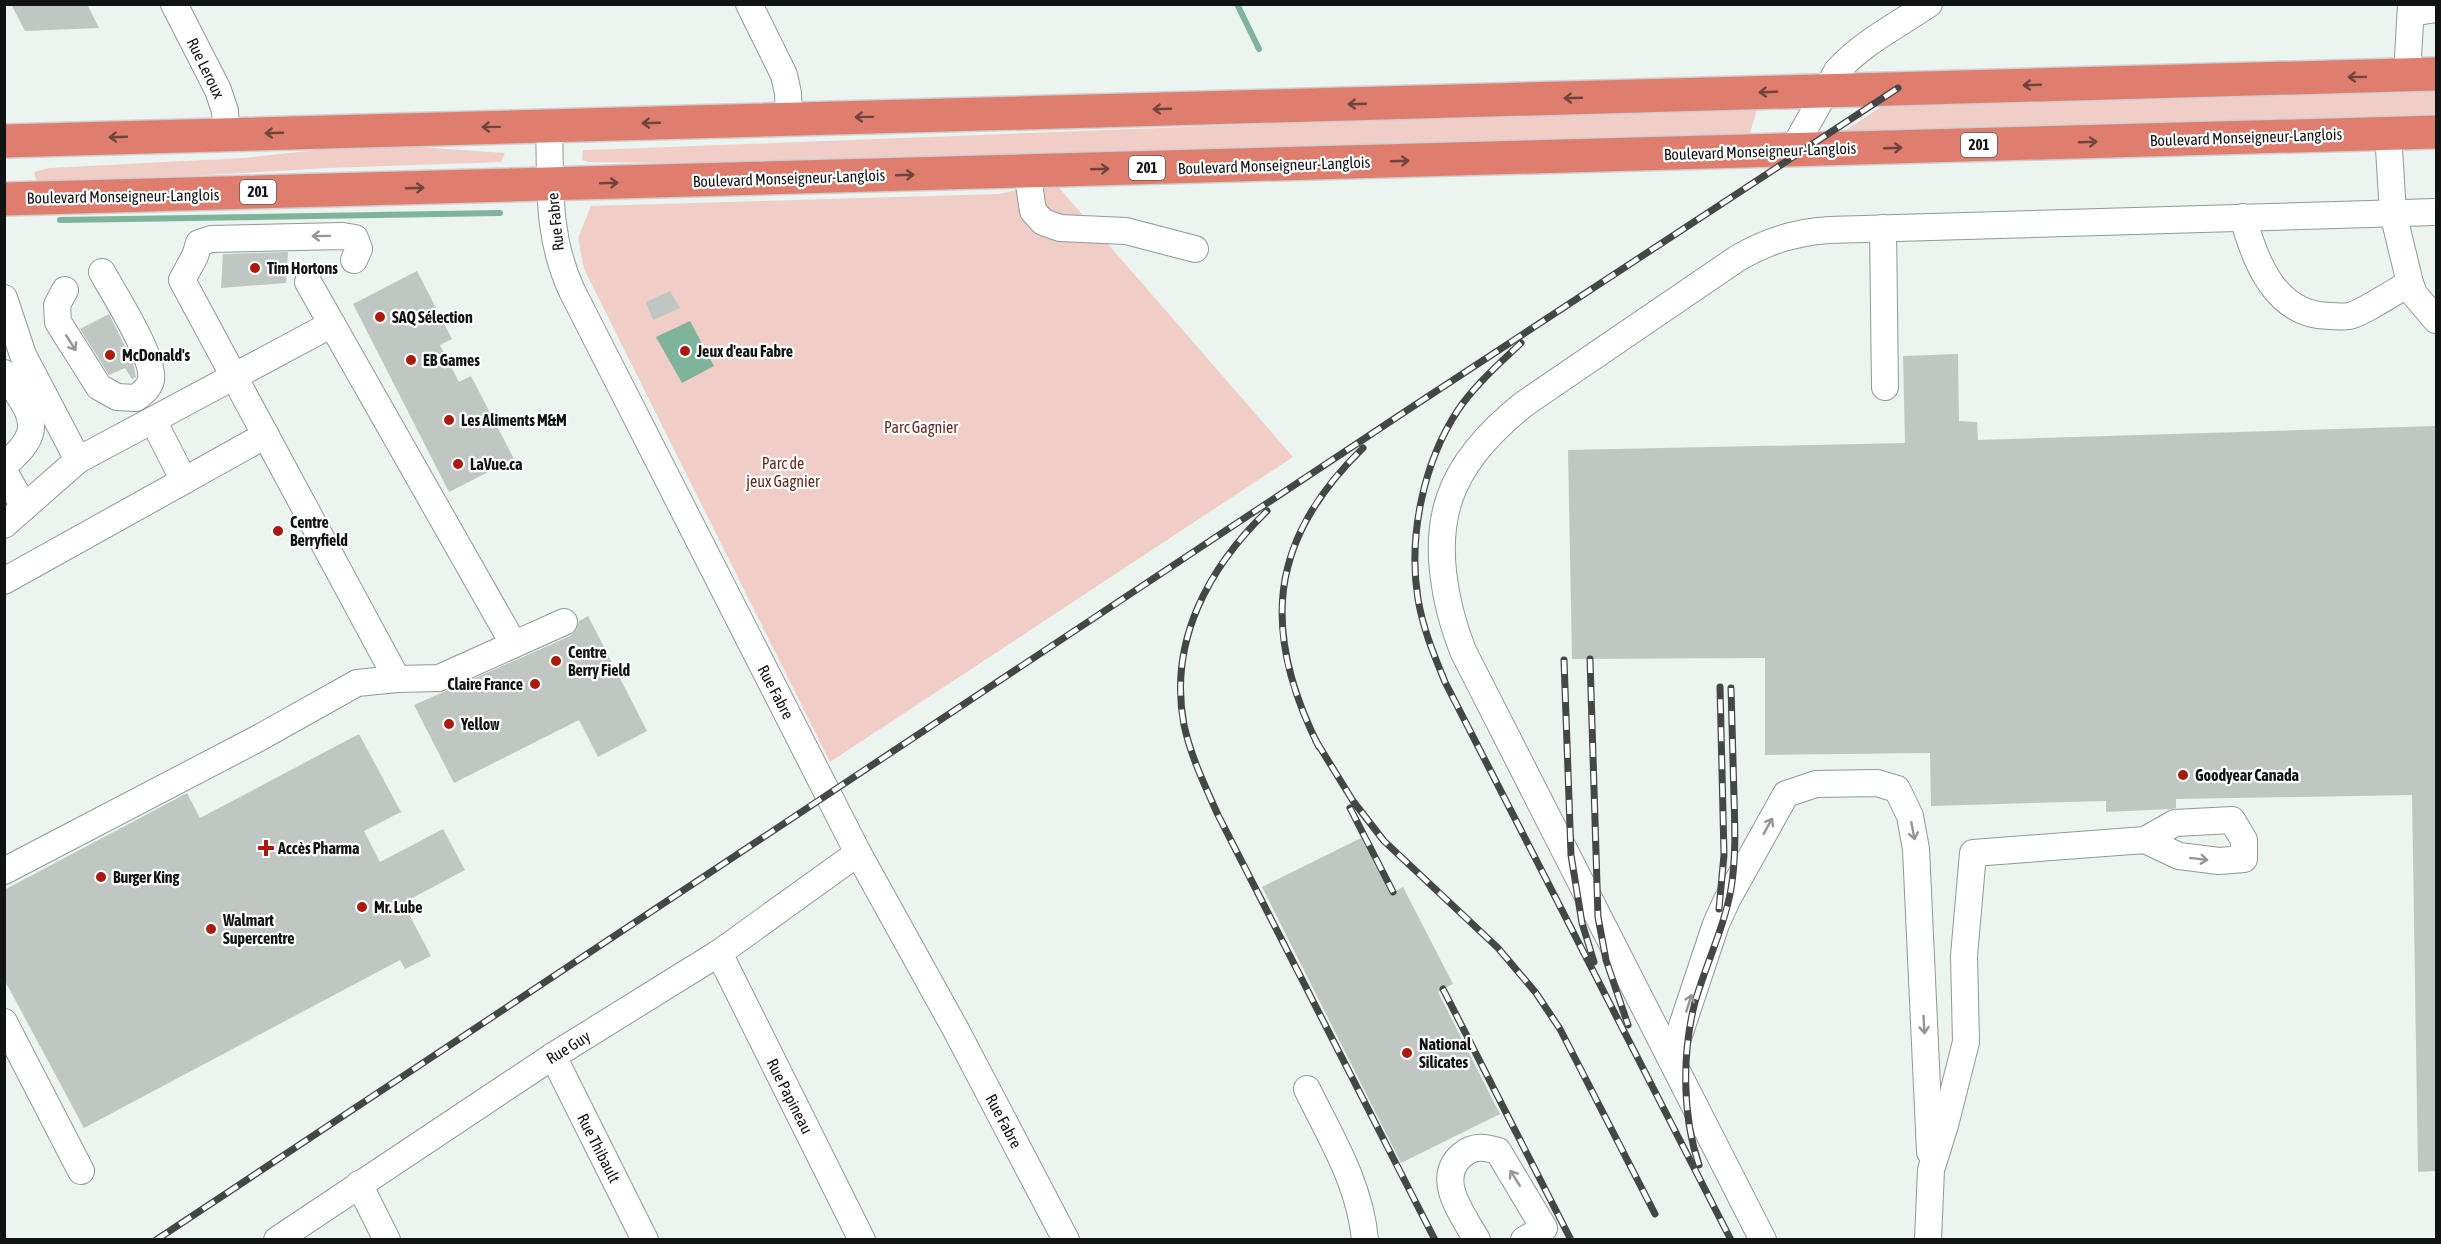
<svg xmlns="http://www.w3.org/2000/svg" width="2441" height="1244" font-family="'Asap Condensed',sans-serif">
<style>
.green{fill:#f0cdc7}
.water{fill:#7fb39b}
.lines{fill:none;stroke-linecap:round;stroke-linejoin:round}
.stream{stroke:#7fb39b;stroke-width:6}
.building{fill:#c0c7c3}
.minor-casing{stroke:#919895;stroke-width:28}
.highway-casing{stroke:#d0d0d0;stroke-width:36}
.minor{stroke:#fff;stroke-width:26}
.highway{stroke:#df7e6f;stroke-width:33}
.rail-casing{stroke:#444745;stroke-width:7}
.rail{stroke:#fff;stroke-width:4.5;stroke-dasharray:14;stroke-linecap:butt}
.oneway{stroke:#6e443c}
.oneway2{stroke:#949595}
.poi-dot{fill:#ab1a0f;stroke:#fff;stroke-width:2}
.labels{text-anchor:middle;stroke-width:4.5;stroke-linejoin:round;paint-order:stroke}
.shield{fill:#fff;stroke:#595a5a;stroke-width:1.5}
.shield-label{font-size:15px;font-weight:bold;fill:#121413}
.street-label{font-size:16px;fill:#121413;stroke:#fff}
.poi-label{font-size:16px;font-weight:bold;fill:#121413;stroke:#fff;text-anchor:start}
.park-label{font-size:16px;fill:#68281f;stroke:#fff}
</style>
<rect width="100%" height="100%" fill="#ecf4f0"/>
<g class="green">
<path d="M2436,90V118L1839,135L1888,102Z"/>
<path d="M1757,109L1749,137L669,163L588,162L582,160L583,150L618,149L1575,112Z"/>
<path d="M405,146L505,153L501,162L328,168L54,184L37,183L34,172L50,168L243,158L338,148Z"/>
<path d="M1054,182L1293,457L830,762L584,269L578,238L591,206L999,194Z"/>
</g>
<path class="water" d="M690,321L714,366L682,383L656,337Z"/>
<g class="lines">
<g class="stream">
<path d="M1237,4L1259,49"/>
<path d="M60,220L500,213"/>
</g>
</g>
<g class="building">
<path d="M11,4H87L99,28L25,31Z"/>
<path d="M288,252L286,283L221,288L223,254Z"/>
<path d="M417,271L452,339L440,345L459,382L471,376L514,459L449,492L353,304Z"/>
<path d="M670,291L680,308L653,320L646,302Z"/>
<path d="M109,314L133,362L136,377L132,379L125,368L109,375L80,329Z"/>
<path d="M1958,354L1959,421L1977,422L1978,440L2436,426V1171L2418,1172L2412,795L2176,799V808L2171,809L2106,812V801L1931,806L1930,753L1765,755V658L1572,659L1568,450L1905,443L1903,356Z"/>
<path d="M588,616L647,731L598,757L579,720L454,783L414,705L570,636L576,630L579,621Z"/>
<path d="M359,734L401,812L364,831L380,862L443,829L465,870L403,903L431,956L405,969L400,960L84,1128L4,979V890L187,793L200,818Z"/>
<path d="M1361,838L1390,894L1403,887L1453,984L1438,992L1500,1114L1401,1163L1262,887Z"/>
</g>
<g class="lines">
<defs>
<g id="minor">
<path d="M174,4L218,90L225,111L226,134"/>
<path d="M749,4L784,75L788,93L789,119"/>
<path d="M2411,13L2436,9"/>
<path d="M2407,75L2411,4"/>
<path d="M549,125C551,186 546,235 572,291L858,853L956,1030L1066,1240"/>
<path d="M2388,133L2393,213L2410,283L2414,294L2436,320"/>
<path d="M1792,151L1837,71C1862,43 1898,25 1929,4"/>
<path d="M1027,171L1033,211L1043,222L1060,228L1126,231L1195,249"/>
<path d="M2243,217C2255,262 2276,316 2330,316C2336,316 2343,317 2349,316C2361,314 2397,290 2410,283"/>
<path d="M1883,228L1885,387"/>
<path d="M354,260L359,249L355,238L343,236L211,239L199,243L195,256L182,280L397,679"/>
<path d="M308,282L513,643"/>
<path d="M65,290L57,305L58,322L99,387L117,397L136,398C143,393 149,388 151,380C155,357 114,294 102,272"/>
<path d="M4,298L23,355L78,460"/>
<path d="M4,373C30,413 49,429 4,465"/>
<path d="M153,420L184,481"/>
<path d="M4,471L24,507"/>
<path d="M4,525L78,460L332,324"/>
<path d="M4,581L266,435"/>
<path d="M4,871L257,739L357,683L397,679L439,678L564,622"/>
<path d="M719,953L862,1240"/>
<path d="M4,1022L81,1171"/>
<path d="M553,1056L645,1240"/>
<path d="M1671,1059L1716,924L1727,900L1786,794L1816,784L1877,783L1897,789L1910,816L1916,849L1930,1152"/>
<path d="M1307,1089C1331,1138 1360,1184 1365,1240"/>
<path d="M359,1184L387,1240"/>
<path d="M277,1240L553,1056L719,953L858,853"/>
<path d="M1477,1240C1463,1215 1434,1179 1462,1155C1474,1145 1485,1147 1498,1151L1544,1228L1524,1240"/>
<path d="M1763,1240L1463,651C1445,605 1433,545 1450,497C1463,459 1494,428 1524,404L1738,258C1767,241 1795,232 1829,230L2436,212"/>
<path d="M1928,1240L1931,1170L1945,1125L1966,1042L1964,956L1973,853L2145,840L2175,823L2232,820L2244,840V859L2219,861L2179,856L2145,840"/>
</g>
<g id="highway">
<path d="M4,141L2436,74"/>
<path d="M4,199L2436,132"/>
</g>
</defs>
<use href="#minor" class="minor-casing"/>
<use href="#highway" class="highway-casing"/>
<use href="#minor" class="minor"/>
<use href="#highway" class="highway"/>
<defs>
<g id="rail">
<path d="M1521,343C1499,364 1475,385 1458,410C1423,463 1408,537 1418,599C1423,629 1434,655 1445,682L1731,1240"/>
<path d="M1267,511C1209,567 1168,641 1184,725C1191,757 1205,786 1218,815L1435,1240"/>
<path d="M1590,659L1598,917L1606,960L1628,1025"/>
<path d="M1564,660L1571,855L1582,923L1594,962"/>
<path d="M1316,741L1353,801L1384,841L1498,948L1536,993L1560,1029L1655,1214"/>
<path d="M1319,747C1261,631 1268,540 1363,448"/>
<path d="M1350,808L1393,892"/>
<path d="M1719,909L1724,855L1720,687"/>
<path d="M1443,989L1571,1240"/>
<path d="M1699,1165C1682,1115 1682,1053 1695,1002C1706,964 1724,928 1731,889C1736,859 1735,828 1734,797C1733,761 1732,724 1731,688"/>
<path d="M156,1240L1406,411L1898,88"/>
</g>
</defs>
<use href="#rail" class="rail-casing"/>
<use href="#rail" class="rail"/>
</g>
<defs><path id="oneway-shaft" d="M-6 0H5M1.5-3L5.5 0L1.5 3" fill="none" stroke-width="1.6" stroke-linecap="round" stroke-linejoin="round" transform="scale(1.5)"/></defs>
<g class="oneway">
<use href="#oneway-shaft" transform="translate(2357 77) rotate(179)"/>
<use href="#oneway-shaft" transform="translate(2032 85) rotate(178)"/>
<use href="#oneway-shaft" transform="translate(1768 92) rotate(178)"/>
<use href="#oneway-shaft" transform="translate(1573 98) rotate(178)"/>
<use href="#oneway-shaft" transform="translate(1357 104) rotate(178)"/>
<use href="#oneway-shaft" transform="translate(1162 109) rotate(178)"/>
<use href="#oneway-shaft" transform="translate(864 117) rotate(179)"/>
<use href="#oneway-shaft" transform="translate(651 123) rotate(178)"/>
<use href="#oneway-shaft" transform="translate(491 127) rotate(179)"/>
<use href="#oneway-shaft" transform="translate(274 133) rotate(178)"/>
<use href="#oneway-shaft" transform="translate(118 137) rotate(178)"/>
<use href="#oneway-shaft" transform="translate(2088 142) rotate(-2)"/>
<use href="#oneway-shaft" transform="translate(1893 148) rotate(-2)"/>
<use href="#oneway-shaft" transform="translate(1400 161) rotate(-2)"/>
<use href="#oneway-shaft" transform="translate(1100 169) rotate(-2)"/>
<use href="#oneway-shaft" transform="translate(905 175) rotate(-2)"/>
<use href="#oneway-shaft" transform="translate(609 183) rotate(-2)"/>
<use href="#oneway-shaft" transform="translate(415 188) rotate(-2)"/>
</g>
<g class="oneway2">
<use href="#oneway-shaft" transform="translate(321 236) rotate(179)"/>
<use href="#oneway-shaft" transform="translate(71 343) rotate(58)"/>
<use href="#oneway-shaft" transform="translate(1768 826) rotate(-61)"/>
<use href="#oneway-shaft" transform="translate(1913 831) rotate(79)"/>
<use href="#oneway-shaft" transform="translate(2199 859) rotate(7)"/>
<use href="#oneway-shaft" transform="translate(1689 1003) rotate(-72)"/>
<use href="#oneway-shaft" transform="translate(1924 1025) rotate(87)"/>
<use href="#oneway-shaft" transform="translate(1515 1178) rotate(-122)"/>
</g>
<g class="poi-dot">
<circle cx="255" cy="268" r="6"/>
<circle cx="380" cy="317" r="6"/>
<circle cx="685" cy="351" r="6"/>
<circle cx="110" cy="355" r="6"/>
<circle cx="411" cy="360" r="6"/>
<circle cx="449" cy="420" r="6"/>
<circle cx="458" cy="464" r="6"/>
<circle cx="278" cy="531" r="6"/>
<circle cx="556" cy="661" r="6"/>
<circle cx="535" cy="684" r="6"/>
<circle cx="449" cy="724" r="6"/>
<circle cx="2183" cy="775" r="6"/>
<path d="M263 839h6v6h6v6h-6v6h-6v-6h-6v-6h6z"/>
<circle cx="101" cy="877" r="6"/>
<circle cx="362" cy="907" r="6"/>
<circle cx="211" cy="929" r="6"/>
<circle cx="1407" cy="1053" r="6"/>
</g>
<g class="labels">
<g class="shield">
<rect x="1961" y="133" width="36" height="24" rx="4.5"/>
<rect x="1129" y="156" width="36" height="24" rx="4.5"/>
<rect x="240" y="180" width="36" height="24" rx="4.5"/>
</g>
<g class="shield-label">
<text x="1979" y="150">201</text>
<text x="1147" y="173">201</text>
<text x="258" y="197">201</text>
</g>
<g class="street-label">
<text transform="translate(206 68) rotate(64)" y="6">Rue Leroux</text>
<text transform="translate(2246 137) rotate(-2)" y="6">Boulevard Monseigneur-Langlois</text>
<text transform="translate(1760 151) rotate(-2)" y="6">Boulevard Monseigneur-Langlois</text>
<text transform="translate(1274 165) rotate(-2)" y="6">Boulevard Monseigneur-Langlois</text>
<text transform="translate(789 178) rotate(-2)" y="6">Boulevard Monseigneur-Langlois</text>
<text transform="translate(123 196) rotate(-1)" y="6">Boulevard Monseigneur-Langlois</text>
<text transform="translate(555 222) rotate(-96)" y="6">Rue Fabre</text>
<text transform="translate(776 692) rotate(62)" y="6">Rue Fabre</text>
<text transform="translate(568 1047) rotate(-32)" y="6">Rue Guy</text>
<text transform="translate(790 1096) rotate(63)" y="6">Rue Papineau</text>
<text transform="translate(1004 1121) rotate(62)" y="6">Rue Fabre</text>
<text transform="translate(599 1148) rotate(63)" y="6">Rue Thibault</text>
</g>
<g class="poi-label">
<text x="267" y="274">Tim Hortons</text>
<text x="392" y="323">SAQ Sélection</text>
<text x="697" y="357">Jeux d'eau Fabre</text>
<text x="122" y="361">McDonald's</text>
<text x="423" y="366">EB Games</text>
<text x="461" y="426">Les Aliments M&amp;M</text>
<text x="470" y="470">LaVue.ca</text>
<text x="290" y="528">Centre<tspan x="290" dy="18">Berryfield</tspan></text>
<text x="568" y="658">Centre<tspan x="568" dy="18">Berry Field</tspan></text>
<text x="523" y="690" text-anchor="end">Claire France</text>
<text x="461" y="730">Yellow</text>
<text x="2195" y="781">Goodyear Canada</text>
<text x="278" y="854">Accès Pharma</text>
<text x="113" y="883">Burger King</text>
<text x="374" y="913">Mr. Lube</text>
<text x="223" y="926">Walmart<tspan x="223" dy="18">Supercentre</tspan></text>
<text x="1419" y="1050">National<tspan x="1419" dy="18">Silicates</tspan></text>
</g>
<g class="park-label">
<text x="921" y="433">Parc Gagnier</text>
<text x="783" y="469">Parc de<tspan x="783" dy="18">jeux Gagnier</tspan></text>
</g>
</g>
<rect width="2441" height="1244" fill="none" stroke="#121413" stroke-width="12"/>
</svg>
